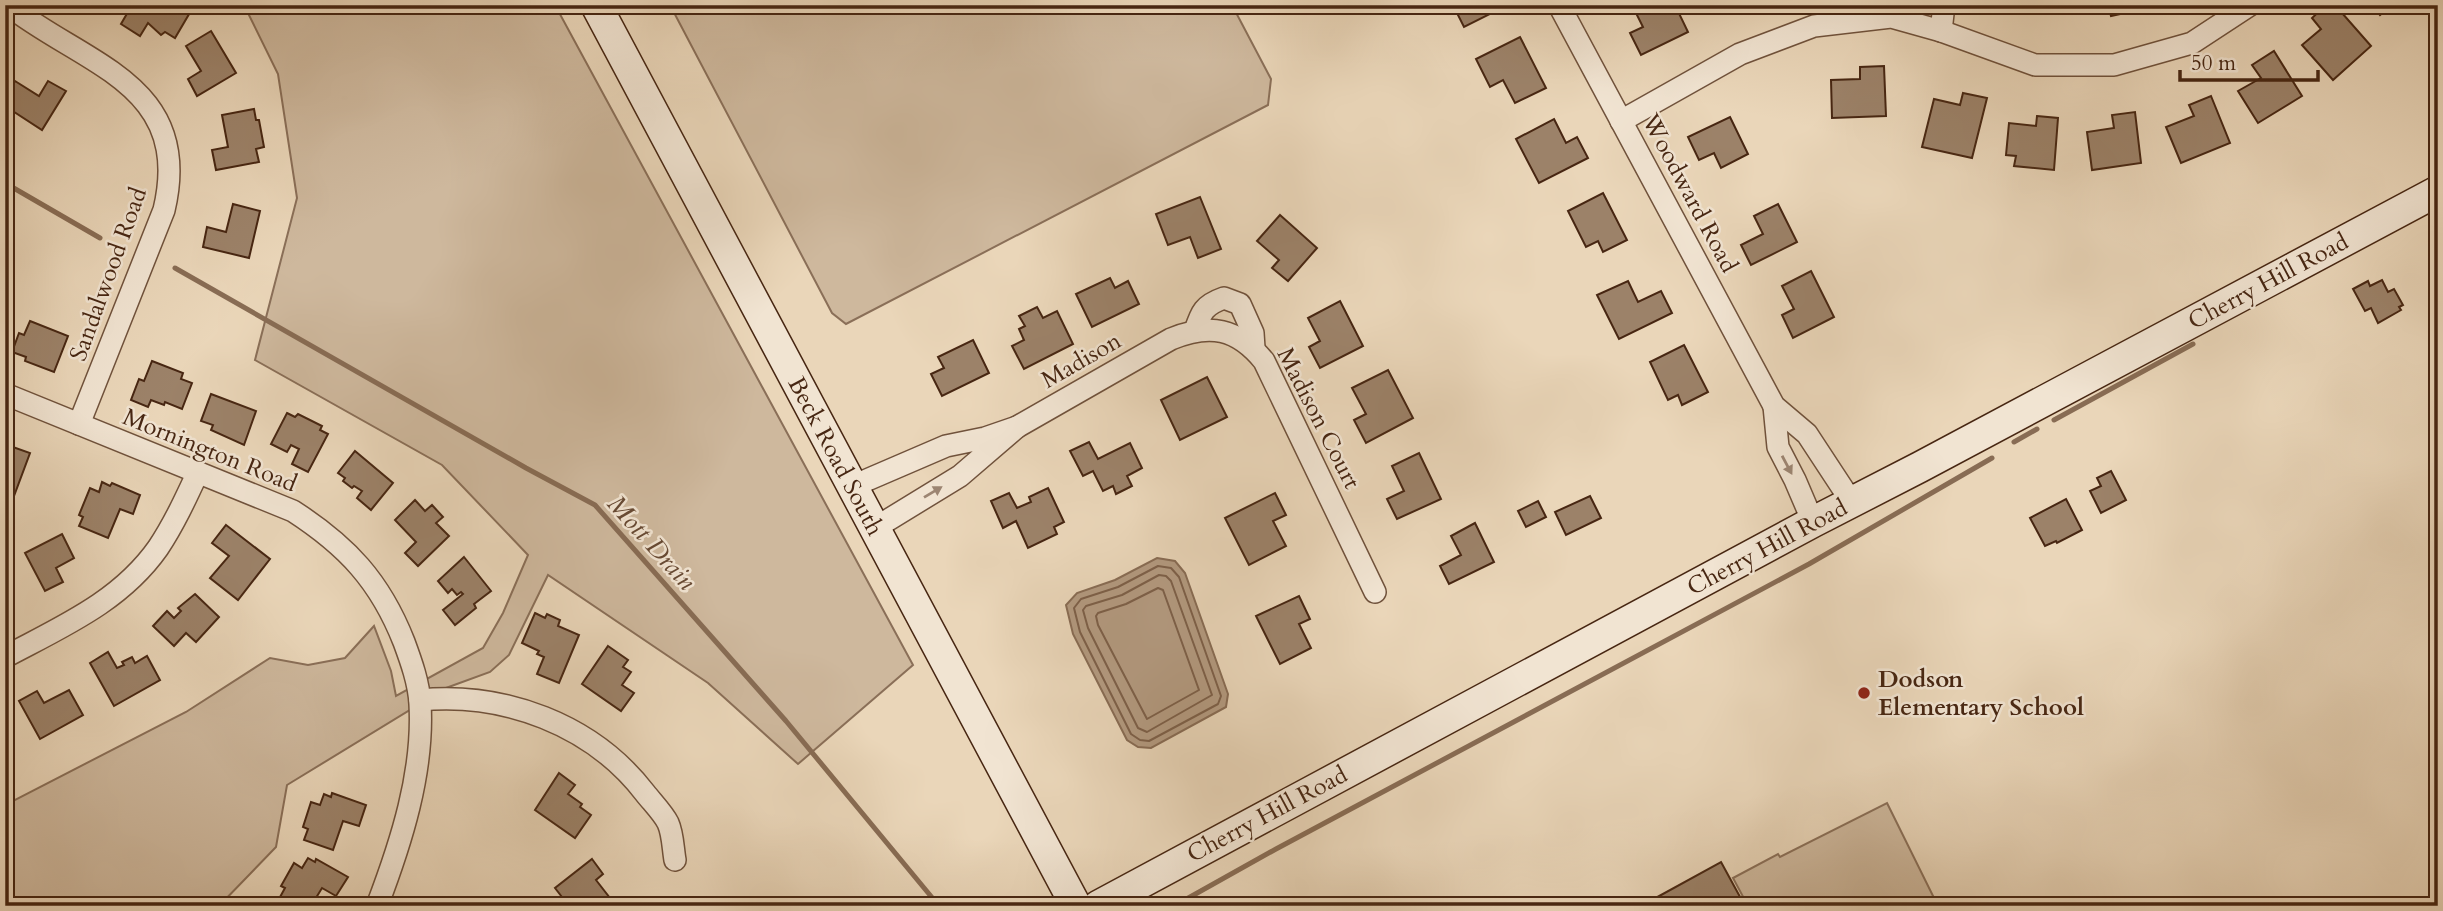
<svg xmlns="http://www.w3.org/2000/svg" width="2443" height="911" font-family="Cardo,serif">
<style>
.green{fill:#ceb89d;stroke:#8a6f58;stroke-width:2}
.water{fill:#b39a80;stroke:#886c54;stroke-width:2}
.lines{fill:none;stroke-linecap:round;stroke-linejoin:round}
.shore{stroke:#7d6049;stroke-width:2}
.stream{stroke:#886c54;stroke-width:5}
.building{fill:#9c8269;stroke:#472612;stroke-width:2}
.street-casing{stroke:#70523c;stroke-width:24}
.secondary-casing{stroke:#472612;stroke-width:33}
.street{stroke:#f1e4d2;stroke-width:21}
.secondary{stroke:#f1e4d2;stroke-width:30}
.oneway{fill:#9c8572}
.poi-dot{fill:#8f2418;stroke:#f1e4d2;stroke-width:2.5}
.labels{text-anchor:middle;stroke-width:5;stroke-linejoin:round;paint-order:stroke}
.street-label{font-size:24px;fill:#472612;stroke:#f1e4d2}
.poi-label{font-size:24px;font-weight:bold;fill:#472612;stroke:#f1e4d2;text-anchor:start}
.water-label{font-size:26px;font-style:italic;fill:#674933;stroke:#f1e4d2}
</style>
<rect width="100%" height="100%" fill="#ead6b9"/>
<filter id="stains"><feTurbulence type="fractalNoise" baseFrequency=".00286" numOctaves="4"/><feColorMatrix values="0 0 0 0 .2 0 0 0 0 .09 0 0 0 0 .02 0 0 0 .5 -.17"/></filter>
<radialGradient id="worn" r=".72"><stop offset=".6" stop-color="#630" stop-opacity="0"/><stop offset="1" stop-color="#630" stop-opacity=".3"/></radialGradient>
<g class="green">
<path d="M244,5H555L913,665L798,764L708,683L548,575L509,655L490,672L446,688L287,785L276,847L219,906H5V805L186,712L270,658L308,665L345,658L374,626L391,671L396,696L483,648L503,613L528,555L442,465L255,360L297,198L278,74Z"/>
<path d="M670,5H1232L1271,79L1268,105L846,324L832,313Z"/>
<path d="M1887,803L1938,906H1748L1733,878L1778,854L1780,857Z"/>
</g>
<path class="water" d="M1157,558L1175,561L1185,573L1228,694L1226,707L1151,748L1138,747L1127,740L1073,634L1066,605L1077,593L1115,580Z"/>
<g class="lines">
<g class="shore">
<path d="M1158,566L1171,568L1179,577L1221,696L1218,704L1149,741L1140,740L1131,734L1080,632L1074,608L1081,599L1118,587Z"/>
<path d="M1159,575L1166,576L1171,581L1212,695L1147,732L1138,728L1088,628L1083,610L1086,606L1122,595Z"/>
<path d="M1158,588L1163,590L1199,690L1147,719L1098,625L1096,616L1098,613L1126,604Z"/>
</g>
<g class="stream">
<path d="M5,183L100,238"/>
<path d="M175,268L526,468L595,505L786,721L939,906"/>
<path d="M2054,420L2193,344"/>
<path d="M2014,442L2037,429"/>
<path d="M1174,906L1276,849L1809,564L1992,458"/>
</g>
</g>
<g class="building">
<path d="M132,5H185L192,9L175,38L165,32L161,35L148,23L140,36L121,24Z"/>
<path d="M1453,5H1506V6L1464,27Z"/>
<path d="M1632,5H1675L1688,32L1641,55L1630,33L1643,27Z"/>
<path d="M2108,5H2132L2134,11L2111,16Z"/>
<path d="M2326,5H2335L2371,46L2333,80L2302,45L2321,29L2312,18Z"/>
<path d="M2372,5H2392L2380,15Z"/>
<path d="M211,31L236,73L197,96L188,79L201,71L186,46Z"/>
<path d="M1520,37L1546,88L1515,103L1503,80L1490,87L1476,59Z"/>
<path d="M2274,51L2302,96L2258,123L2238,91L2261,78L2252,65Z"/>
<path d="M1884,66L1886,116L1832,118L1831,80L1860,79V67Z"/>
<path d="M15,81L39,96L48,81L66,91L42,130L5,106V98Z"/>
<path d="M1963,93L1987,98L1972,158L1922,147L1934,99L1960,105Z"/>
<path d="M2211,96L2230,143L2181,163L2166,127L2194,116L2189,105Z"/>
<path d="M254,109L256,120H259L264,147L256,149L259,162L216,170L212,150L228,147L222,115Z"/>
<path d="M2135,112L2141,163L2092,170L2087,132L2114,128L2112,115Z"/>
<path d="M2037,116L2058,118L2054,170L2014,166L2016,156L2006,155L2009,123L2036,126Z"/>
<path d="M1730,117L1748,154L1721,168L1714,153L1699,160L1688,137Z"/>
<path d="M1554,119L1566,143L1577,137L1588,158L1539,183L1516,139Z"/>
<path d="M1603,193L1627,240L1603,252L1598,241L1586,247L1568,211Z"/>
<path d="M1200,197L1221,249L1198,258L1190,237L1168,245L1156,214Z"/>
<path d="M233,204L260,211L249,258L203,247L207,227L226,232Z"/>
<path d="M1778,204L1797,242L1751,265L1741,245L1763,234L1754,216Z"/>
<path d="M1280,215L1317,248L1288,281L1272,268L1279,260L1257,241Z"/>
<path d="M1811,271L1834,317L1793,338L1782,315L1794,309L1782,286Z"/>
<path d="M1110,278L1115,288L1128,281L1139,304L1092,327L1076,294Z"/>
<path d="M2382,280L2388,292L2394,289L2403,305L2399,307L2401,310L2378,323L2371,308L2365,311L2353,289L2368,281L2370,286Z"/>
<path d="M1628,281L1638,302L1661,291L1672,313L1619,339L1597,295Z"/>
<path d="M1340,301L1363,346L1320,368L1309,347L1320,341L1308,318Z"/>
<path d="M1037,307L1043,318L1057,311L1073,344L1024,369L1012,346L1024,340L1019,329L1025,326L1019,316Z"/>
<path d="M30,321L68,336L54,372L25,361L26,357L12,352L19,333L24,335Z"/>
<path d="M973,340L989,373L942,396L931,374L944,368L938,357Z"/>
<path d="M1684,345L1708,392L1682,405L1678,395L1668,400L1650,362Z"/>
<path d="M152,361L183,373L181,379L192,383L182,409L165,402L164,405L151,400L148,407L131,400L139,379L144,381Z"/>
<path d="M1388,370L1413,418L1366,443L1354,420L1366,414L1352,388Z"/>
<path d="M1207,377L1227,417L1180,440L1161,400Z"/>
<path d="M211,394L256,411L244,445L211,430L213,425L201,421Z"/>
<path d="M287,413L295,417L298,414L322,426L320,430L328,434L308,472L292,464L299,449L291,445L287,452L271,444Z"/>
<path d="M1089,442L1098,459L1130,443L1142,468L1127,476L1132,486L1116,494L1113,486L1103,491L1093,471L1083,476L1070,451Z"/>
<path d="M10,446L30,453L14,496L5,493V460Z"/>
<path d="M355,451L393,483L371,510L357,498L362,491L354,486L352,488L343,481L345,478L338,473Z"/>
<path d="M1419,453L1441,499L1397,519L1387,499L1404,491L1392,466Z"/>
<path d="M2111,471L2126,500L2101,513L2090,491L2101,486L2097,478Z"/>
<path d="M102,482L110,486L112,483L140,495L133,514L120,509L108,538L79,526L83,517L79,515L90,488L99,492Z"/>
<path d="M1048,488L1064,522L1054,527L1057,534L1028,548L1016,521L1003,528L991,501L1009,493L1017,508L1031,502L1029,497Z"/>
<path d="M1275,493L1286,515L1273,521L1286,546L1249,565L1225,518Z"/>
<path d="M1590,496L1601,518L1566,535L1555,512Z"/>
<path d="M2066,499L2082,530L2057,543L2056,541L2045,546L2030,518Z"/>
<path d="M415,500L425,511L432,505L443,517L436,523L449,536L418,566L405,553L416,542L395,520Z"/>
<path d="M1538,501L1546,517L1526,527L1518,511Z"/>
<path d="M1475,523L1494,562L1449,584L1440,566L1461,555L1451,536Z"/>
<path d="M226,525L270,559L238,600L210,578L229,556L212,543Z"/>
<path d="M62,534L74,558L56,568L63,582L45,591L25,553Z"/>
<path d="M464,557L491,591L474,604L476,608L455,625L443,610L463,594L461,592L457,595L452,589L448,593L438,581Z"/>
<path d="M195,594L219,617L196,642L186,633L174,646L153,626L167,611L174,618L181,611L178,608Z"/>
<path d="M1299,596L1310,619L1299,624L1311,648L1280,664L1256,616Z"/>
<path d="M535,613L545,618L547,614L560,620L558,626L579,635L559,683L537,674L544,657L537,654L539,651L522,643Z"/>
<path d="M608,646L628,660L623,667L631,672L622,685L634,693L621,711L582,684Z"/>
<path d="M108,652L117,668L124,665L122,662L132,657L135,663L147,656L160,680L114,706L90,663Z"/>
<path d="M69,690L83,715L40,739L19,701L37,691L44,703Z"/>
<path d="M559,773L575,785L568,794L582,804L580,807L591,815L575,838L535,810Z"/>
<path d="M332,793L366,805L359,826L343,821L333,850L304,840L308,829L303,827L311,802L320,805L324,794L331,797Z"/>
<path d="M308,858L315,862L316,859L348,877L336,896L322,888L311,906H291L279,899L285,888L281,886L294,863L302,868Z"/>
<path d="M592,859L603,874L596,880L613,902L609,906H569L555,888Z"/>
<path d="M1721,862L1745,906H1641Z"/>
</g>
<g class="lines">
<defs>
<g id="street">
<path d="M8,5C84,65 194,84 164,210L79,424"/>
<path d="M1559,5L1774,406L1807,434L1851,501"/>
<path d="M1941,31L1944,5"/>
<path d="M1621,121L1740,54L1814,26L1891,17L1941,31L2035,65H2114L2192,43L2250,5"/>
<path d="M1195,331C1201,312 1204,305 1224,298L1240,304L1253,333L1254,348"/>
<path d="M5,394L293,511C347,546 380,581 404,642C411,661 419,683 420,704C424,772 401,843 377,906"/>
<path d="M1774,406L1778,447L1795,480L1813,522"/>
<path d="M1017,427L1171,339C1210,323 1237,328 1264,361L1375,592"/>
<path d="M853,486L946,446L985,438L1017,427L960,476L875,528"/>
<path d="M5,657C61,627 120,602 158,548C174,524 186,498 198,472"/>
<path d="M420,700C504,692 592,724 645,793C652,802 663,813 668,823C673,834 673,849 675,860"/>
</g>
<g id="secondary">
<path d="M596,5L1076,906"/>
<path d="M1098,906L1813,522L1920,467L2438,191"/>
</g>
</defs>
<use href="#street" class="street-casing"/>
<use href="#secondary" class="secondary-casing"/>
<use href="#street" class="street"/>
<use href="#secondary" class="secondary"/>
</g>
<defs><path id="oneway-solid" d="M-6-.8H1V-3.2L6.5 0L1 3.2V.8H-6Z" transform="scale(1.75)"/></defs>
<g class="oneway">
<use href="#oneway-solid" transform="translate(1787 465) rotate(62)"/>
<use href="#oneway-solid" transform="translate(933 492) rotate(-31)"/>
</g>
<circle class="poi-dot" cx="1864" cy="693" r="7"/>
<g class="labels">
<g class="street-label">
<text transform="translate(1690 193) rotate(62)" y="8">Woodward Road</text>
<text transform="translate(108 274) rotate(-70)" y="8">Sandalwood Road</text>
<text transform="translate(2268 281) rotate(-28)" y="8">Cherry Hill Road</text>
<text transform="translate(1081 360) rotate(-30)" y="8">Madison</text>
<text transform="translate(1319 418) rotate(63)" y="8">Madison Court</text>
<text transform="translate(210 450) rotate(22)" y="8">Mornington Road</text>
<text transform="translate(836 456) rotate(62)" y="8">Beck Road South</text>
<text transform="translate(1767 547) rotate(-28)" y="8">Cherry Hill Road</text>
<text transform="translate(1267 814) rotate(-28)" y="8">Cherry Hill Road</text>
</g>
<g class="poi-label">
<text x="1878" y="687">Dodson<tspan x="1878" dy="28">Elementary School</tspan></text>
</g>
<g class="water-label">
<text transform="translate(652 542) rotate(48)" y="9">Mott Drain</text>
</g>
</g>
<rect width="2443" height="911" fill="none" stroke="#ead6b9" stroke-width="28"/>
<rect x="7" y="7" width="2429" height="897" fill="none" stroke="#472612" stroke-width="3.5"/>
<rect x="14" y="14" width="2415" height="883" fill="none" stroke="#472612" stroke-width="2"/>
<path d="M2180 70v10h138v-10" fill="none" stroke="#472612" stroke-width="3.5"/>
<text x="2191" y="70" font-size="21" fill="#472612" stroke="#f1e4d2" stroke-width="5" paint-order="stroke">50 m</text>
<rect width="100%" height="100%" filter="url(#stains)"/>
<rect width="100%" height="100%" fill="url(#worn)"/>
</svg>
